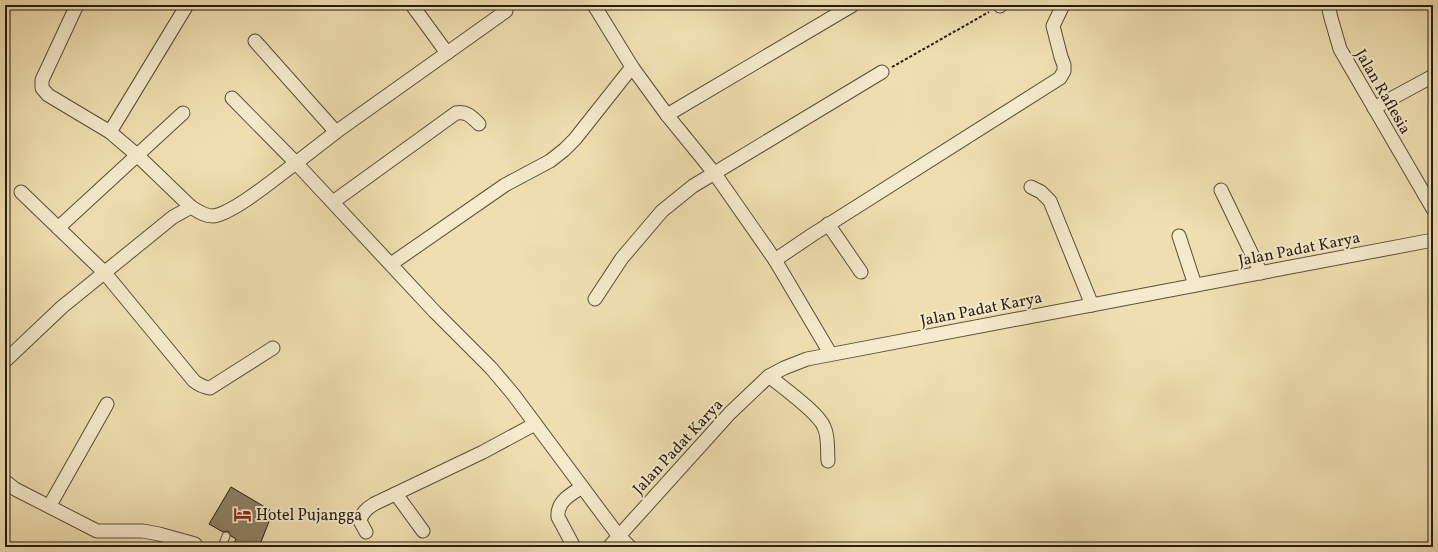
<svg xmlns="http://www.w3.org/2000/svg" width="1438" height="552" font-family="Vollkorn,serif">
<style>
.building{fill:#8e8164;stroke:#251c12}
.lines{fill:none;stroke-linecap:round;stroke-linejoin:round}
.lane-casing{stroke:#584d3a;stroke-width:9}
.street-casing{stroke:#584d3a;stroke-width:15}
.path{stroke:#251c12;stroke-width:2;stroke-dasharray:3 2;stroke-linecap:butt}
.lane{stroke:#f5eacc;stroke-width:7}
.street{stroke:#f5eacc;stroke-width:13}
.labels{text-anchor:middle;stroke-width:4;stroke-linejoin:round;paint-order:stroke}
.street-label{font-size:16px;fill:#251c12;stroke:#f5eacc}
.poi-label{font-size:16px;fill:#251c12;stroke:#f5eacc;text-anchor:start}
</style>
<rect width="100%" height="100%" fill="#efdfb0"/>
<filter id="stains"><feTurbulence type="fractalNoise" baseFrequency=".005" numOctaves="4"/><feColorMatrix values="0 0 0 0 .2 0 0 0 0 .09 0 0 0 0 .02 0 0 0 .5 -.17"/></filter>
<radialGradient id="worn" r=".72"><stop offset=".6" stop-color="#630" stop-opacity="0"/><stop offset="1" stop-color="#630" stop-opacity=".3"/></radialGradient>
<path class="building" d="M231,487L270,510V519L259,547H232L236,539L231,536L228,531L223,532L209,524Z"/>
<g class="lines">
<defs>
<path id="lane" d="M222,547L226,536"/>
<g id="street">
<path d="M77,5L42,80V88L48,95L110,132"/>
<path d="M187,5L110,132L137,155L191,207"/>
<path d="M412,5L447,53"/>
<path d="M1328,5L1331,18L1340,49L1433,209"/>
<path d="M1000,6L1001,5"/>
<path d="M255,41L336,132"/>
<path d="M632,67L667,115L715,174L775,260L830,353"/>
<path d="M232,98L296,163L336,132L506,11"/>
<path d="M1374,108L1433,76"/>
<path d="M667,115L853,5"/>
<path d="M1031,187L1041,192L1050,201L1092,305"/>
<path d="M1221,190L1261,273"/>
<path d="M21,192L104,272L194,381C199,385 203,387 210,388L273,348"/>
<path d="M333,202L456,113C467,111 472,117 479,124"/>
<path d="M828,224L861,272"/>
<path d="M58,228L183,113"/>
<path d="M1179,236L1195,285"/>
<path d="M775,260L812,235L1060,78L1064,71V65L1061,57L1053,26L1063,5"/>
<path d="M391,264L505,185L550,161L564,150L575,139L632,67L594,5"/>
<path d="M595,299L622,258L662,211L693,186L882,72"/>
<path d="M5,361L62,307L173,217L191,207C198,211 204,216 213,216C233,214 278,176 296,163L435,312L491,368L513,394L618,535L630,547"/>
<path d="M769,376C782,387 819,413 824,427C829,437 827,450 828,461"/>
<path d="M5,481L15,489L97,531H143L159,534L195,544"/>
<path d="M396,494L423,531"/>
<path d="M50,505L107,404"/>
<path d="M366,532L360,521C362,513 366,509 374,504L483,452L535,424"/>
<path d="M574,547L558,517C557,501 570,495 582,487"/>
<path d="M609,547L730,413L769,376L784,368L807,359L1433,240"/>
</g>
</defs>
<use href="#lane" class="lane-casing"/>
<use href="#street" class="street-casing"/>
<path class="path" d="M892,67L989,12"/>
<use href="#lane" class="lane"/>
<use href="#street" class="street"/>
</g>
<defs>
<symbol id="hotel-bare" viewBox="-9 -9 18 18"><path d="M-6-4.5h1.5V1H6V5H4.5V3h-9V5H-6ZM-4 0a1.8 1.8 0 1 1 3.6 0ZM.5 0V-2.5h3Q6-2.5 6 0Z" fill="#8f2418" stroke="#f5eacc" stroke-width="2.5" paint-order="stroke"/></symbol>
</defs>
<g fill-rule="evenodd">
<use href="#hotel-bare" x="230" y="502" width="25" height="25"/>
</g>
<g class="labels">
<g class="street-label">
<text transform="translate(1384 91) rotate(60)" y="6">Jalan Raflesia</text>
<text transform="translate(1299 248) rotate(-11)" y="6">Jalan Padat Karya</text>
<text transform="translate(981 308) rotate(-11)" y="6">Jalan Padat Karya</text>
<text transform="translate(677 446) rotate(-47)" y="6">Jalan Padat Karya</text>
</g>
<g class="poi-label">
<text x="256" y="520">Hotel Pujangga</text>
</g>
</g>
<rect width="1438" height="552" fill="none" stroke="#efdfb0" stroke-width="20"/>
<rect x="6" y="6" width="1426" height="540" fill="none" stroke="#251c12" stroke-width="2"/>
<rect x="10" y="10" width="1418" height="532" fill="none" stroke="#251c12"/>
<rect width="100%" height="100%" filter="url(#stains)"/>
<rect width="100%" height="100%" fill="url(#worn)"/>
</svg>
